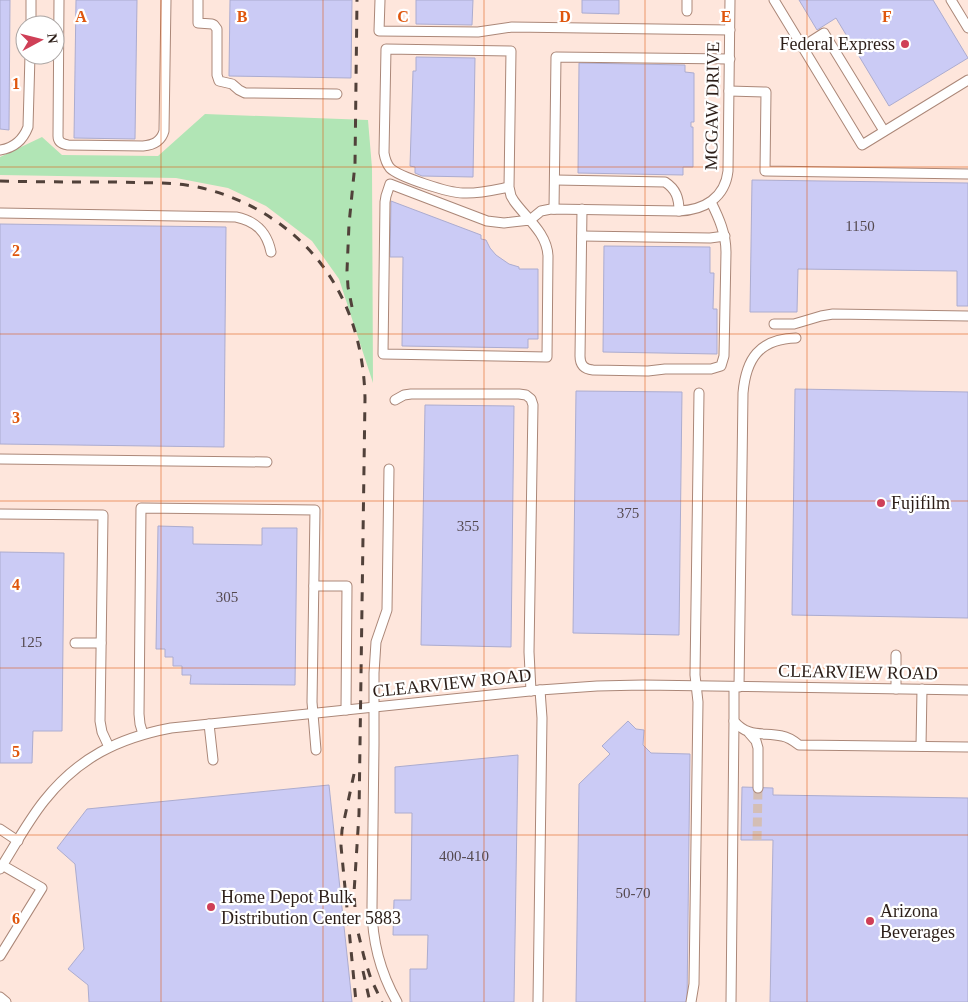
<svg xmlns="http://www.w3.org/2000/svg" width="968" height="1002" font-family="'Times New Roman',serif">
<style>
.green{fill:#b1e5b5}
.building{fill:#cbcbf5;stroke:#acaccf}
.lines{fill:none;stroke-linecap:round;stroke-linejoin:round}
.minor-tunnel{stroke:#d4beb5;stroke-width:9;stroke-dasharray:9 4.5;stroke-linecap:butt}
.minor-casing{stroke:#ab8778;stroke-width:11}
.minor{stroke:#fff;stroke-width:9}
.rail{stroke:#51413a;stroke-width:3;stroke-dasharray:9 9;stroke-linecap:butt}
.grid{fill:none;stroke:#df560d;stroke-width:1;stroke-opacity:0.55}
.poi-dot{fill:#cf3f57;stroke:#fff;stroke-width:2}
.labels{text-anchor:middle;stroke-width:4.5;stroke-linejoin:round;paint-order:stroke}
.number-label{font-size:15px;fill:#54494f}
.poi-label{font-size:18px;fill:#2c1e18;stroke:#fff;text-anchor:start}
.street-label{font-size:18px;fill:#2c1e18;stroke:#fff}
.grid-label{font-size:16px;text-anchor:middle;font-weight:bold;fill:#df560d;stroke:#fff;stroke-width:4.5;stroke-linejoin:round;paint-order:stroke}
</style>
<rect width="100%" height="100%" fill="#fee6dc"/>
<path class="green" d="M205,114L368,120L372,168L373,383L339,279L312,241L266,206L228,188L176,178L0,175V157L42,137L62,155L158,156Z"/>
<g class="building">
<path d="M0,0H10L9,130L0,129Z"/>
<path d="M76,0H137L135,139L74,138Z"/>
<path d="M230,0H352L351,78L229,76Z"/>
<path d="M416,0H473L472,25L416,24Z"/>
<path d="M582,0H619V14L582,13Z"/>
<path d="M799,0H933L968,58L889,106L836,18L817,30Z"/>
<path d="M416,57L475,58L473,177L422,176L415,173V167L410,166L413,71H416Z"/>
<path d="M579,63L685,65V72L694,73V122H691V127H693V167H683V175L578,173Z"/>
<path d="M752,180L968,183V306H957V271L798,269L797,312H750Z"/>
<path d="M391,201L481,235V239L486,240L490,248L496,255L509,264L519,267V269H538V339H528V348L402,346L403,257H390Z"/>
<path d="M0,224L226,227L224,447L0,444Z"/>
<path d="M604,246L710,247V273H714L713,309H717V354L603,352Z"/>
<path d="M795,389L968,392V618L792,615Z"/>
<path d="M576,391L682,392L679,635L573,633Z"/>
<path d="M425,405L514,406L511,647L421,645Z"/>
<path d="M158,526L193,527V544L262,545V528H297L295,685L190,684L191,675H182V666H173V657H165V649H156Z"/>
<path d="M0,552L64,553L62,731H33L32,763H0Z"/>
<path d="M628,721L636,729L644,730L643,745L651,753L690,754L687,1002H576L579,784L610,754L602,746Z"/>
<path d="M518,755L514,1002H410V969H427L428,935H393L394,900H411L412,813H395V767Z"/>
<path d="M329,785L352,1002H89L88,985L68,969L84,949L75,864L57,848L87,809Z"/>
<path d="M742,787L773,788V795L968,798V1002H770L773,840H741Z"/>
</g>
<g class="lines">
<path class="minor-tunnel" d="M757,840L758,788"/>
<defs>
<g id="minor">
<path d="M59,0L58,136C58,142 62,144 68,145L143,146C153,145 161,142 164,131L166,0"/>
<path d="M198,0V23L212,24L214,25L217,29V75L219,81L232,84L239,90L245,93L337,94"/>
<path d="M380,0L379,31L478,32L512,27L730,30"/>
<path d="M774,0L862,145L968,80"/>
<path d="M951,0L968,28"/>
<path d="M687,11V0"/>
<path d="M31,25V0"/>
<path d="M802,47L824,33L884,131"/>
<path d="M729,91L766,92L765,171L968,174"/>
<path d="M0,150C14,148 23,140 28,127L30,55"/>
<path d="M555,180L665,182C676,189 679,198 679,211"/>
<path d="M509,187C494,190 478,194 463,193C449,193 399,177 390,168C386,163 385,159 384,153L386,49L511,51L509,187L511,196L514,201C526,218 547,233 548,256L547,357L383,354L385,202L386,196L390,184L487,221L504,223L530,220"/>
<path d="M554,209L556,57L730,59"/>
<path d="M582,209L580,356C580,365 584,369 593,370L648,371L665,369H711L721,366L724,356L726,252C726,234 719,218 711,202"/>
<path d="M0,213L236,217C256,221 267,232 271,252"/>
<path d="M530,220L541,211L551,209L679,211C704,210 725,198 728,171L730,0"/>
<path d="M582,236L710,238L725,236"/>
<path d="M774,324H794L821,316L833,314L968,316"/>
<path d="M395,400L404,395L411,394H519L526,395L531,399L533,405L529,652L531,691"/>
<path d="M0,459L267,462"/>
<path d="M389,469L387,610L376,642L374,673V744L372,907C372,942 380,972 397,1002"/>
<path d="M0,514L103,515L100,721L102,732L109,747"/>
<path d="M314,586H347L346,710"/>
<path d="M75,643H101"/>
<path d="M734,687V721C748,738 763,732 782,736C788,737 794,741 799,745L968,747"/>
<path d="M739,687L743,393C746,359 759,339 796,338"/>
<path d="M896,689V655"/>
<path d="M209,724L213,760"/>
<path d="M749,733L756,741L758,748V788"/>
<path d="M143,734L140,724L139,714L141,508L315,510L312,702L316,750"/>
<path d="M921,746L922,689"/>
<path d="M0,829L18,841"/>
<path d="M0,869C14,847 28,821 44,801C78,758 118,738 171,728L540,690L597,686L643,685L968,690"/>
<path d="M0,956L42,888L2,865"/>
<path d="M0,997L6,1002"/>
<path d="M538,1002L542,718L540,690"/>
<path d="M691,1002L694,984L698,702L695,675L699,393"/>
<path d="M731,1002L734,721"/>
</g>
</defs>
<use href="#minor" class="minor-casing"/>
<use href="#minor" class="minor"/>
<g class="rail">
<path d="M0,181C38,182 76,182 114,182C138,183 162,182 186,185C207,188 228,195 247,204C325,243 363,313 365,398L359,814L354,893L356,924L364,957L371,979L382,1002"/>
<path d="M352,307L348,287L347,271L349,224L355,164L357,0"/>
<path d="M354,774L342,830L341,846L356,1002"/>
<path d="M363,971L370,1002"/>
</g>
</g>
<path class="grid" d="M161,0V1002M323,0V1002M484,0V1002M645,0V1002M807,0V1002M0,167H968M0,334H968M0,501H968M0,668H968M0,835H968"/>
<g class="poi-dot">
<circle cx="905" cy="44" r="5"/>
<circle cx="881" cy="503" r="5"/>
<circle cx="211" cy="907" r="5"/>
<circle cx="870" cy="921" r="5"/>
</g>
<g class="labels">
<g class="number-label">
<text x="860" y="231">1150</text>
<text x="628" y="518">375</text>
<text x="468" y="531">355</text>
<text x="227" y="602">305</text>
<text x="31" y="647">125</text>
<text x="464" y="861">400-410</text>
<text x="633" y="898">50-70</text>
</g>
<g class="poi-label">
<text x="895" y="50" text-anchor="end">Federal Express</text>
<text x="891" y="509">Fujifilm</text>
<text x="221" y="903">Home Depot Bulk<tspan x="221" dy="21">Distribution Center 5883</tspan></text>
<text x="880" y="917">Arizona<tspan x="880" dy="21">Beverages</tspan></text>
</g>
<g class="street-label">
<text transform="translate(712 106) rotate(-89)" y="6">MCGAW DRIVE</text>
<text transform="translate(858 672) rotate(1)" y="6">CLEARVIEW ROAD</text>
<text transform="translate(452 683) rotate(-6)" y="6">CLEARVIEW ROAD</text>
</g>
</g>
<g class="grid-label">
<text x="81" y="22">A</text>
<text x="242" y="22">B</text>
<text x="403" y="22">C</text>
<text x="565" y="22">D</text>
<text x="726" y="22">E</text>
<text x="887" y="22">F</text>
<text x="16" y="89">1</text>
<text x="16" y="256">2</text>
<text x="16" y="423">3</text>
<text x="16" y="590">4</text>
<text x="16" y="757">5</text>
<text x="16" y="924">6</text>
</g>
<g transform="translate(40 40) rotate(83)"><circle r="24" fill="#ffffff" stroke="#aba5a3"/>
<path d="M0-4L9 19L0 12L-9 19Z" fill="#cf3f57"/>
<text y="-8" font-size="14" font-weight="bold" text-anchor="middle" fill="#2c1e18">N</text>
</g>
</svg>
